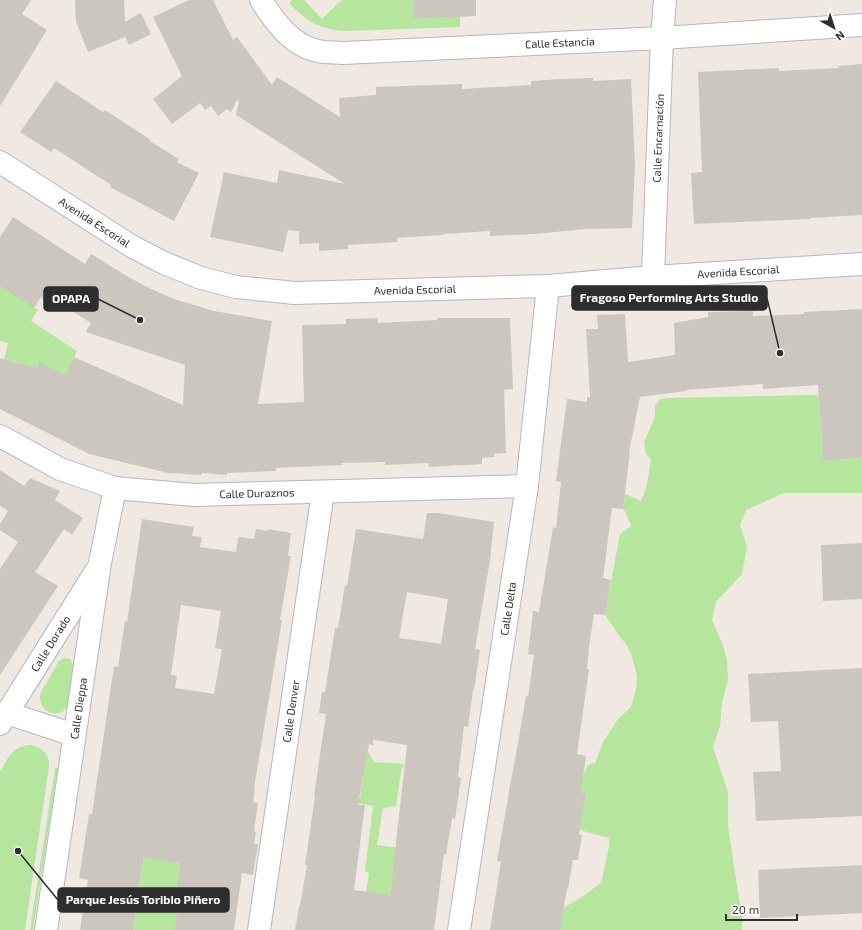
<svg xmlns="http://www.w3.org/2000/svg" width="862" height="930" font-family="'Exo 2',sans-serif">
<style>
.green{fill:#b6e59e}
.building{fill:#cbc7bf;fill-rule:evenodd}
.lines{fill:none;stroke-linecap:round;stroke-linejoin:round}
.minor-casing{stroke:#b4b7c1;stroke-width:24}
.minor{stroke:#fff;stroke-width:22}
.labels{text-anchor:middle;stroke-width:3;stroke-linejoin:round;paint-order:stroke}
.street-label{font-size:11px;fill:#2e2e2e;stroke:#fff}
.leader{fill:none;stroke:#2e2e2e;stroke-width:1.5}
.callout-dot{fill:#2e2e2e;stroke:#fff;stroke-width:1.5}
.callout{fill:#2e2e2e;stroke:#2e2e2e;stroke-width:1.5}
.callout-label{font-size:12px;text-anchor:middle;font-weight:bold;fill:#fff}
</style>
<rect width="100%" height="100%" fill="#efe9e1"/>
<g class="green">
<path d="M292,0H304L322,19L342,0H413L414,19L451,17L460,12V27L343,31C318,28 307,22 289,3Z"/>
<path d="M0,286L38,310L31,321L77,351L65,375L39,363L13,415L7,413L20,363L4,359L8,343L0,341Z"/>
<path d="M818,395L819,398L823,461L862,458V493H784L746,510L740,525L747,547L742,574L716,602L712,620L722,643L727,660L728,680L722,702L720,726L713,747L728,792V827L737,886L742,916V930H547L554,914L583,896L601,883L609,847V838C601,835 586,833 580,829L586,793L576,791L588,765L595,763L603,742L618,719L631,707L636,690L637,676L631,653L626,644L620,637L605,615L620,534L631,526L626,513L623,509L625,494L641,501C648,488 648,474 651,460L646,454L644,442L655,417V406L660,399L668,398Z"/>
<path d="M65,658L70,659L73,664C72,673 70,698 68,705C60,722 35,711 41,692L59,661Z"/>
<path d="M30,745C41,747 50,754 49,766L25,930H0V772C9,757 11,747 30,745Z"/>
<path d="M359,747L369,753L374,762L404,764L401,772L396,806L383,808L377,845L407,849L394,865L390,891L430,896L427,903L366,892L369,873L365,871L373,806L328,798H360L365,763Z"/>
<path d="M55,768H58L33,930H30Z"/>
<path d="M145,852L174,863L183,865L179,875L175,899L178,907L174,930H133Z"/>
</g>
<g class="building">
<path d="M0,0H31L22,14L47,30L0,106Z"/>
<path d="M75,0H124L125,22L141,13L151,34L129,45L125,36V37L88,52L76,22Z"/>
<path d="M189,0H213L233,40L237,37L272,85L277,77L340,117L339,98L376,95V87L462,84V89L531,85V81L560,79L593,78V81L631,79L635,165L632,228L586,229L534,234L490,236V231L443,234V235L397,238V242L348,245V249L319,251V243L299,244V231L288,230L283,252L210,237L224,172L277,183L279,170L345,184L236,115L239,101L237,100L231,112L227,109L218,116L211,106L205,110L200,103L172,124L153,99L182,76L153,17Z"/>
<path d="M413,0H476V16L414,19Z"/>
<path d="M862,64V215L810,218V219L694,224L691,173L702,172L698,72L779,68V71L839,68L838,66Z"/>
<path d="M56,81L103,112L105,110L151,140L150,141L179,159L177,162L199,173L174,221L110,187L111,185L54,148L51,152L20,132Z"/>
<path d="M13,217L85,264L91,254L130,278L151,289L174,299L214,311L272,321L258,404L304,402L302,325L346,324V319L378,318V323L437,320V318H510L513,389L504,390L506,453L494,454V457L482,458V464L429,467V463L385,465V462L342,463V465L276,468V471L227,473V475L202,473L201,475L168,473L89,454L0,409V358L37,368L39,362L65,375L74,357L183,405L185,365L86,332L91,323L46,295L43,299L41,297L34,308L0,286V237Z"/>
<path d="M862,309V458L823,461L818,385L763,389V384L686,390V391L640,397L629,452H630L623,509L612,508L603,578L611,580L605,615L594,614L589,647L587,669H589L577,754L586,756L581,792L586,793L579,835H582L578,860H573L568,889H567L560,930H490L501,861H497L511,780L517,749L526,696H528L534,655L528,654L533,611L539,612L553,527L556,528L561,482L556,481L567,399L587,402V397H590L586,329H598L597,315L625,314L628,362L675,355L674,323L708,317V312L753,311V316L804,314V312Z"/>
<path d="M0,470L24,486L30,478L60,491L55,500L83,518L72,535L64,529L35,572L58,586L0,675V569L18,542L0,530V524L8,511L0,506Z"/>
<path d="M427,513H438L494,522L490,560L475,649L480,650L474,690H473L468,727L464,726L458,777L461,778L455,819L452,818L446,855L444,854L434,930H295L299,906H300L307,865H305L315,796H314L326,714L319,713L322,692H325L335,628H338L345,585L347,586L356,529L423,539ZM407,592L448,599L441,644L399,638ZM373,740L407,745L390,895L354,890L365,805H358L369,744L373,745Z"/>
<path d="M142,519L194,527L192,536L202,537L200,547L236,552L238,537L254,539L256,529L268,531V529L291,533L288,556H291L280,620H282L254,788L255,789L253,802L258,803L254,831L256,832L254,844H258L253,875L242,873L234,930H174L179,900L175,899L180,864L144,857L133,930H80L88,880L79,878L89,814H92L114,666L118,667L125,621L127,622ZM181,605L221,611L215,648L222,649L214,694L175,688L177,676L171,675Z"/>
<path d="M862,543V599L823,601L821,545Z"/>
<path d="M862,668V816L756,821L753,772L781,771L778,721L751,722L748,674Z"/>
<path d="M862,865V913L760,918L758,870Z"/>
</g>
<g class="lines">
<defs>
<g id="minor">
<path id="s1" d="M261,0C274,21 292,46 318,51C326,53 335,52 343,53L662,38L862,25"/>
<path id="s2" d="M0,162L133,247L164,263L201,278L236,287L295,293L548,286L653,277L862,264"/>
<path id="s3" d="M653,277L662,38L665,0"/>
<path id="s4" d="M0,436L60,469L115,488L194,495L527,486"/>
<path d="M7,713L74,735"/>
<path id="s5" d="M0,724L96,571"/>
<path id="s6" d="M46,930L100,563L115,488"/>
<path id="s7" d="M259,930L323,492"/>
<path id="s8" d="M459,930L527,486L548,286"/>
</g>
</defs>
<use href="#minor" class="minor-casing"/>
<use href="#minor" class="minor"/>
</g>
<g class="labels">
<g class="street-label">
<text dy="4" stroke="none"><textPath href="#s1" startOffset="321">Calle Estancia</textPath></text>
<text dy="4" stroke="none"><textPath href="#s3" startOffset="139">Calle Encarnación</textPath></text>
<text dy="4" stroke="none"><textPath href="#s2" startOffset="112">Avenida Escorial</textPath></text>
<text dy="4" stroke="none"><textPath href="#s2" startOffset="772">Avenida Escorial</textPath></text>
<text dy="4" stroke="none"><textPath href="#s2" startOffset="448">Avenida Escorial</textPath></text>
<text dy="4" stroke="none"><textPath href="#s4" startOffset="269">Calle Duraznos</textPath></text>
<text dy="4" stroke="none"><textPath href="#s8" startOffset="325">Calle Delta</textPath></text>
<text dy="4" stroke="none"><textPath href="#s5" startOffset="95">Calle Dorado</textPath></text>
<text dy="4" stroke="none"><textPath href="#s6" startOffset="224">Calle Dieppa</textPath></text>
<text dy="4" stroke="none"><textPath href="#s7" startOffset="221">Calle Denver</textPath></text>
</g>
</g>
<path class="leader" d="M780 353L767 298M140 320L98 299M18 851L58 900"/>
<g class="callout-dot">
<circle cx="780" cy="353" r="4"/>
<circle cx="140" cy="320" r="4"/>
<circle cx="18" cy="851" r="4"/>
</g>
<g class="callout">
<rect x="572" y="286" width="195" height="24" rx="4"/>
<rect x="44" y="287" width="54" height="24" rx="4"/>
<rect x="58" y="888" width="171" height="24" rx="4"/>
</g>
<g class="callout-label">
<text x="669" y="302">Fragoso Performing Arts Studio</text>
<text x="71" y="303">OPAPA</text>
<text x="143" y="904">Parque Jesús Toribio Piñero</text>
</g>
<g transform="translate(834 28) rotate(141)" stroke="#ffffff" stroke-width="3" paint-order="stroke">
<path d="M0-3L7 15L0 10L-7 15Z" fill="#2e2e2e"/>
<text y="-6" font-size="11" font-weight="bold" text-anchor="middle" fill="#2e2e2e">N</text>
</g>
<path d="M726 914v6h71v-6" fill="none" stroke="#2e2e2e" stroke-width="2"/>
<text x="732" y="914" font-size="12" fill="#2e2e2e" stroke="#ffffff" stroke-width="3" paint-order="stroke">20 m</text>
</svg>
